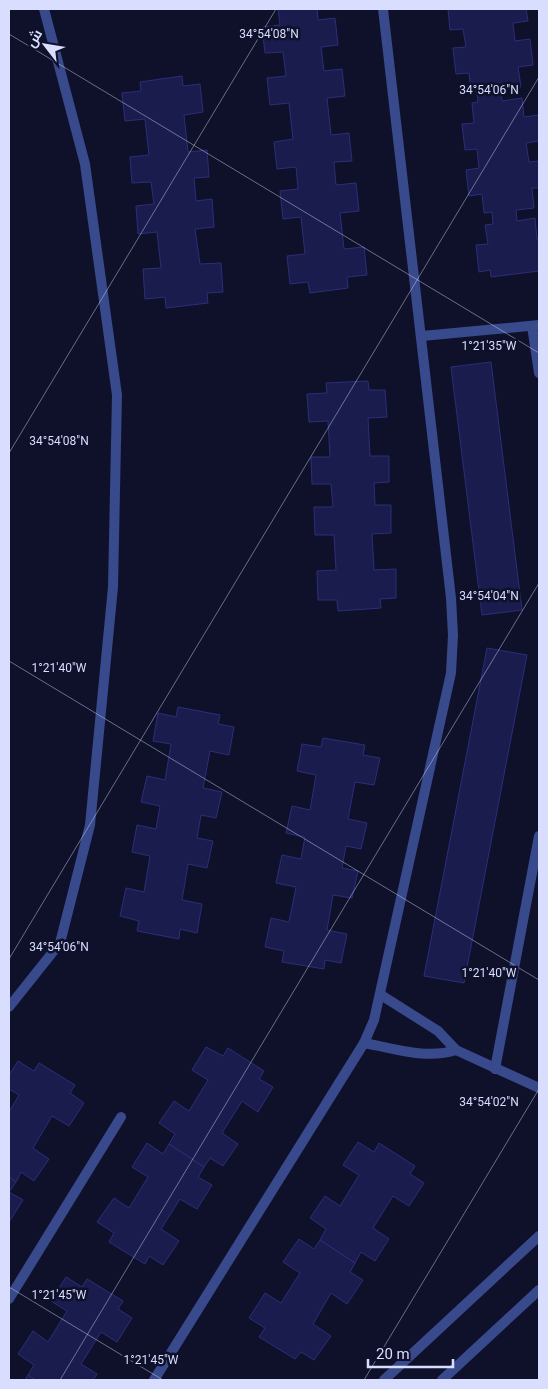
<svg xmlns="http://www.w3.org/2000/svg" width="548" height="1389" font-family="Roboto,Cairo,sans-serif">
<style>
.building{fill:#1a1c4d;stroke:#2b2e7a}
.lines{fill:none;stroke-linecap:round;stroke-linejoin:round}
.street{stroke:#38498c;stroke-width:10}
.ticks{fill:none;stroke:#d9deff;stroke-width:1;stroke-opacity:0.45}
.ticks-label{font-size:12px;text-anchor:middle;fill:#d9deff;stroke:#0f112b;stroke-width:5;stroke-linejoin:round;paint-order:stroke}
</style>
<rect width="100%" height="100%" fill="#0f112b"/>
<g class="building">
<path d="M278,9H317L318,20L335,18L338,45L321,47L324,71L342,69L345,96L327,98L331,135L349,133L352,161L334,162L336,185L356,183L359,211L340,213L344,249L364,247L367,275L347,277L348,288L310,293L308,282L290,284L287,256L305,254L301,217L283,219L280,191L298,189L296,167L277,169L274,142L293,139L289,103L270,105L267,78L286,76L283,52L265,53L262,27L280,25Z"/>
<path d="M448,9H526L528,21L513,23L515,41L530,39L533,65L518,67L521,87L501,90L502,101L522,98L524,117L539,115V141L526,143L529,162L539,161V188H532L534,208L516,210L517,221L535,218L537,239L539,238V271L491,277L490,270L479,272L476,245L488,244L485,225L493,224L492,212L484,213L482,194L469,196L466,170L479,168L477,149L465,150L462,124L474,123L472,103L478,102L477,91L471,92L469,73L456,74L453,48L466,47L463,29L450,30Z"/>
<path d="M182,76L183,86L200,84L203,112L184,115L188,152L207,150L209,177L194,178L196,201L212,199L214,227L195,229L200,264L221,263L223,292L207,293L208,303L166,308L165,297L145,299L143,269L161,268L157,232L138,234L136,206L154,204L151,182L132,183L130,157L149,155L145,119L125,121L122,93L141,91L140,82Z"/>
<path d="M491,362L522,610L482,615L451,367Z"/>
<path d="M368,381L369,390H385L387,417L368,418L370,456H389V482L374,483L375,505H391V533L372,534L374,570L396,569V598L380,599L381,608L338,611L337,600H318L317,571L336,570L334,535H315L314,507H333L331,484H312L311,457H330L328,421L309,422L307,394L327,393L326,383Z"/>
<path d="M487,648L527,655L464,983L424,976Z"/>
<path d="M178,707L220,715L218,724L234,727L229,755L210,751L203,788L222,792L216,818L201,815L197,838L213,841L207,868L188,864L182,900L202,904L197,933L180,929L179,939L137,931L139,921L120,916L126,888L144,892L150,856L132,852L137,825L156,829L160,806L141,802L147,776L165,780L171,744L153,741L158,713L176,717Z"/>
<path d="M323,738L365,745L363,755L380,758L374,785L355,782L348,819L367,823L361,849L346,846L342,868L358,871L352,898L333,895L327,930L347,934L341,963L325,960L324,969L282,962L284,951L265,947L271,918L289,922L296,887L276,883L282,855L301,859L305,837L286,833L292,806L310,810L316,775L297,771L302,744L321,747Z"/>
<path d="M206,1047L223,1056L228,1048L264,1071L259,1079L273,1087L258,1112L242,1101L222,1133L238,1144L223,1166L210,1158L204,1167L169,1144L175,1134L159,1123L174,1101L189,1111L208,1080L192,1070Z"/>
<path d="M18,1061L34,1071L39,1063L75,1085L70,1093L84,1103L69,1126L52,1116L33,1148L49,1159L34,1181L21,1172L16,1182L9,1177V1112L19,1095L9,1089V1075Z"/>
<path d="M358,1142L374,1152L379,1143L415,1166L410,1174L424,1183L409,1206L393,1196L373,1228L389,1239L375,1261L361,1252L355,1263L320,1240L326,1229L310,1218L325,1196L340,1206L359,1175L343,1165Z"/>
<path d="M147,1143L163,1154L169,1144L204,1167L198,1177L212,1185L197,1209L180,1199L161,1229L179,1241L163,1265L149,1256L145,1264L109,1242L114,1233L97,1222L114,1198L129,1208L148,1177L132,1167Z"/>
<path d="M9,1177L16,1182L9,1192L23,1200L9,1222Z"/>
<path d="M299,1239L314,1249L320,1240L355,1263L350,1272L363,1280L347,1304L331,1293L313,1324L331,1336L314,1360L301,1352L295,1359L259,1337L265,1328L249,1318L265,1293L281,1303L300,1273L283,1262Z"/>
<path d="M66,1277L82,1287L87,1279L123,1301L118,1309L132,1318L117,1342L101,1332L81,1364L97,1374L93,1380H35L28,1375L34,1365L18,1354L33,1331L48,1342L67,1311L51,1301Z"/>
<path d="M28,1375L35,1380H25Z"/>
</g>
<g class="lines">
<g class="street">
<path d="M532,326L539,373"/>
<path d="M422,336L539,325"/>
<path d="M381,995L438,1031L456,1050L539,1088"/>
<path d="M9,1007L60,943L90,825L113,587L117,395L85,164L44,9"/>
<path d="M364,1043C394,1048 426,1060 456,1050"/>
<path d="M495,1069L539,836"/>
<path d="M9,1299L121,1117"/>
<path d="M154,1380L364,1043L374,1020L451,673L453,635L451,598L383,9"/>
<path d="M384,1380L539,1236"/>
<path d="M442,1380L539,1290"/>
</g>
</g>
<path class="ticks" d="M9,34L539,353M9,453L276,9M9,661L539,980M9,959L539,77M9,1287L163,1380M60,1380L539,583M364,1380L539,1089"/>
<g class="ticks-label">
<text x="269" y="38">34°54'08"N</text>
<text x="489" y="94">34°54'06"N</text>
<text x="489" y="350">1°21'35"W</text>
<text x="59" y="445">34°54'08"N</text>
<text x="489" y="600">34°54'04"N</text>
<text x="59" y="672">1°21'40"W</text>
<text x="59" y="951">34°54'06"N</text>
<text x="489" y="977">1°21'40"W</text>
<text x="489" y="1106">34°54'02"N</text>
<text x="59" y="1299">1°21'45"W</text>
<text x="151" y="1364">1°21'45"W</text>
</g>
<rect width="548" height="1389" fill="none" stroke="#d9deff" stroke-width="20"/>
<g transform="translate(45 45) rotate(301)" stroke="#0f112b" stroke-width="4" paint-order="stroke">
<path d="M0-4L9 19L0 12L-9 19Z" fill="#d9deff"/>
<text y="-8" font-size="14" font-weight="bold" text-anchor="middle" fill="#d9deff">ش</text>
</g>
<path d="M368 1359v8h85v-8" fill="none" stroke="#d9deff" stroke-width="2.5"/>
<text x="376" y="1359" font-size="15" fill="#d9deff" stroke="#0f112b" stroke-width="4" paint-order="stroke">20 m</text>
</svg>
